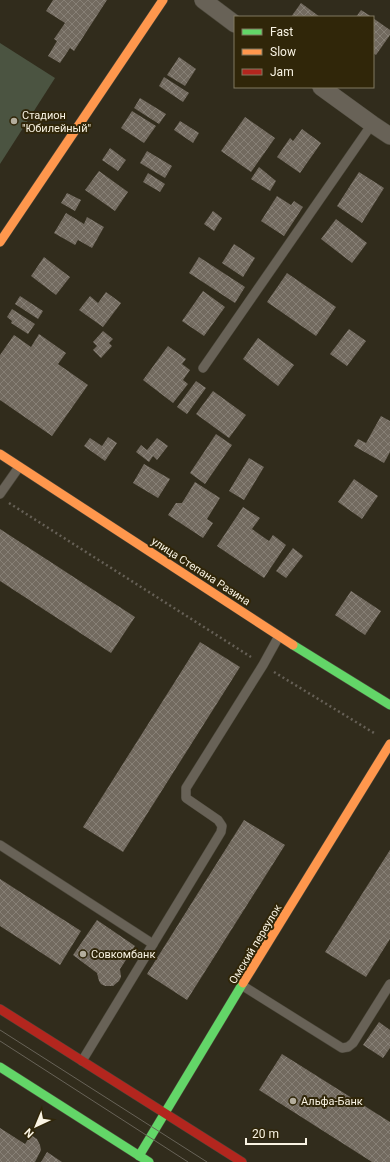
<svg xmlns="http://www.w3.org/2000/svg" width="390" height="1162" font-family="Roboto,sans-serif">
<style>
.pitch{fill:#4b5441}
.building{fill:url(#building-cross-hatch)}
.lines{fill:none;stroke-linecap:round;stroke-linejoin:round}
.lane-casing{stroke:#4b473a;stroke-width:10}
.street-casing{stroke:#4b473a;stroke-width:18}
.fast-casing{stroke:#4b473a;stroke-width:10}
.slow-casing{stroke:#4b473a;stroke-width:10}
.jam-casing{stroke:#4b473a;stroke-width:10}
.path{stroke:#666056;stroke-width:2.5;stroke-dasharray:2 3;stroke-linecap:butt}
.lane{stroke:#686257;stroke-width:9}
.street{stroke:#686257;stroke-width:17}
.fast{stroke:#63d668;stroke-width:9}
.slow{stroke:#ff974d;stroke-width:9}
.jam{stroke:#b3261e;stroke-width:9}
.tram{stroke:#686358;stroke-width:1}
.poi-dot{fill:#b3ad9d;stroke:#302609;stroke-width:1.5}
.labels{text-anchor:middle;stroke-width:4;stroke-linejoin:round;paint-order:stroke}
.poi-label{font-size:11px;fill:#f9f3e3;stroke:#302609;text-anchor:start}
.street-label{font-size:11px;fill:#f9f3e3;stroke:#302609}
</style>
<defs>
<pattern id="building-cross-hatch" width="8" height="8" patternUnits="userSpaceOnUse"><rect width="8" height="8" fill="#726a5f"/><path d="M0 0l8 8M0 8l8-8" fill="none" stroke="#878076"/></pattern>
</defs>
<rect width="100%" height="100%" fill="#312c1c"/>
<path class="pitch" d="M0,43L55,78L0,164Z"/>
<g class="building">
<path d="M53,0H107L74,51L70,48L60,63L48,56L57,41L54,39L65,23L46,11Z"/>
<path d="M301,3L320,17H291Z"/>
<path d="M361,10L372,17H356Z"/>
<path d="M373,18L390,30V35L376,55L373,53Z"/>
<path d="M179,57L196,69L185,86L167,75Z"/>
<path d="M164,77L189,93L183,102L159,86Z"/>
<path d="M140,98L166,114L159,124L134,108Z"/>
<path d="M132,111L156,126L144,143L121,128Z"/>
<path d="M245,117L275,138L251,172L221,151Z"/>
<path d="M180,121L199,133L193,143L174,130Z"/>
<path d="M302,129L321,143L300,173L277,157L290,138L293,141Z"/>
<path d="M110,148L126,160L118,171L102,160Z"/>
<path d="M147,151L172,166L165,178L140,163Z"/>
<path d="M259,167L276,181L270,191L251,179Z"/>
<path d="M99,171L128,192L115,211L85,190Z"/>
<path d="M359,172L384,188L362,223L337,206Z"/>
<path d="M148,173L165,184L160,192L143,182Z"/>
<path d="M67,193L81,200L75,211L61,203Z"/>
<path d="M277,196L291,205L294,201L303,207L284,236L261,221Z"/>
<path d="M213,211L222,218L214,231L204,224Z"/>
<path d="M66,213L84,224L87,217L104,227L92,248L78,240L75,245L54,233Z"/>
<path d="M336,219L367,243L352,263L321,239Z"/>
<path d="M234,244L255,258L243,277L222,263Z"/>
<path d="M44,257L70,277L56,295L31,276Z"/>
<path d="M199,257L245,287L235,303L189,273Z"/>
<path d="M287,273L336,307L316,336L267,302Z"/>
<path d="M203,291L225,307L204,336L182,321Z"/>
<path d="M106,292L121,303L103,327L79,310L90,296L98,303Z"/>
<path d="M20,296L43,311L38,319L15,304Z"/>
<path d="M12,309L35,324L28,334L11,323L12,321L7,317Z"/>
<path d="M349,329L366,341L347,366L330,354Z"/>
<path d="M103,331L113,339L109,343L112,346L101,358L93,350L97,346L93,342Z"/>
<path d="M39,334L66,353L58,364L88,385L52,436L0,400V355L14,335L31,347Z"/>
<path d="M258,338L294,365L278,386L243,359Z"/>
<path d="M168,346L186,359L182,364L190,370L183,380L188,384L173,403L143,380Z"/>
<path d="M196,381L206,388L187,414L177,407Z"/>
<path d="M213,391L246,415L229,438L196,414Z"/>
<path d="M381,416L390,421V452L384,463L354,446L358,439L366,443Z"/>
<path d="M216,434L232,445L205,484L190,473Z"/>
<path d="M108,437L117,443L105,461L84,446L90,438L102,446Z"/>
<path d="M157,438L168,446L157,460L153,456L149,462L136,452L141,445L147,450Z"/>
<path d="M249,458L264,467L244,500L229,491Z"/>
<path d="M144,464L170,479L158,498L133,483Z"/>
<path d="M354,479L378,496L362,519L338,502Z"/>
<path d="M195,482L220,498L207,519L213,523L203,538L168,515L176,503H182Z"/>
<path d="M243,507L260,518L252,529L269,541L273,535L286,545L264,578L217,546Z"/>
<path d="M0,529L135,617L111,653L0,581Z"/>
<path d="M293,548L303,556L286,578L276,571Z"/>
<path d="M351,591L381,611L365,635L335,615Z"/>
<path d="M200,642L240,667L123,852L83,827Z"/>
<path d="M244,820L285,845L187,1000L147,974Z"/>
<path d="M390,850V939L366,977L325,952Z"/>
<path d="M0,879L81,931L60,965L0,926Z"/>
<path d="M97,920L135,946L120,969L121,977L119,981L113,986H105L101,984L99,981L97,973L73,955Z"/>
<path d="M379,1022L390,1030V1048L383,1058L363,1045Z"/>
<path d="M282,1054L390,1122V1162H372L259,1090Z"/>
<path d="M0,1128L25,1144L31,1135L37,1139L40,1145L41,1150L35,1162H0Z"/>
<path d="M47,1152L62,1162H41Z"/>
</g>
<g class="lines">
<defs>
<g id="lane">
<path d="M203,368L372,124"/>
<path d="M0,494L19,467"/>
<path d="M0,845L153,944"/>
<path d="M243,986L342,1048L348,1047L353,1043L390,984"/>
<path d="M82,1061L221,832L222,826L218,820L186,798V788L263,665L279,636"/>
</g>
<g id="street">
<path d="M203,0L235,24"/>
<path d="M321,87L372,124L390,136"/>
</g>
<g id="fast">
<path d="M293,645L390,705"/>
<path d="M0,1067L149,1162"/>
<path d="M139,1156L243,983"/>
</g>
<g id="slow">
<path d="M0,242L163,0"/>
<path d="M0,454L293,645"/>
<path d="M243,983L390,744"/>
</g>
<path id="jam" d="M0,1009L242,1162"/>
</defs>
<use href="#lane" class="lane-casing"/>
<use href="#street" class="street-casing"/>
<use href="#fast" class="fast-casing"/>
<use href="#slow" class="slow-casing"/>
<use href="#jam" class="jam-casing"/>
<g class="path">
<path d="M9,503L251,657"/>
<path d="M274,672L374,733"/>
</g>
<use href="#lane" class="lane"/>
<use href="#street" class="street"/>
<use href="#fast" class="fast"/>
<use href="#slow" class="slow"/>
<use href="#jam" class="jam"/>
<g class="tram">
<path d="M0,1030L207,1162"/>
<path d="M0,1041L188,1162"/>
</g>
</g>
<g class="poi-dot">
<circle cx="14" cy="121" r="4"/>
<circle cx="83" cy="954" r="4"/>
<circle cx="293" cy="1101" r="4"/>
</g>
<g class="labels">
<g class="poi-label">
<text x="22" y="119">Стадион<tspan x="22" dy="13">"Юбилейный"</tspan></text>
<text x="91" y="958">Совкомбанк</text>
<text x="301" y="1105">Альфа-Банк</text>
</g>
<g class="street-label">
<text transform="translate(201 571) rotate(33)" y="4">улица Степана Разина</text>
<text transform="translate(255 944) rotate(-59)" y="4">Омский переулок</text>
</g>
</g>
<rect x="234" y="16" width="140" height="72" fill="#302609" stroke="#807860"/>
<rect x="242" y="29" width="20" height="6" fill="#63d668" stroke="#807860"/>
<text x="270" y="36" font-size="12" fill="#f9f3e3">Fast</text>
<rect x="242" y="49" width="20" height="6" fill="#ff974d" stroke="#807860"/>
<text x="270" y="56" font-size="12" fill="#f9f3e3">Slow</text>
<rect x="242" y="69" width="20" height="6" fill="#b3261e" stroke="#807860"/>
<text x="270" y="76" font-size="12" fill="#f9f3e3">Jam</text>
<g transform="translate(36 1126) rotate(224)" stroke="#302609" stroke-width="3" paint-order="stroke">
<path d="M0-3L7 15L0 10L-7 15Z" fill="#f9f3e3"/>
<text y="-6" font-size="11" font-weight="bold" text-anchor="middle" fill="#f9f3e3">N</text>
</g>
<path d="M246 1138v6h60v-6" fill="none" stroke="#f9f3e3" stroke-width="2"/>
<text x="252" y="1138" font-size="12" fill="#f9f3e3" stroke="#302609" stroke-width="3" paint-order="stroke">20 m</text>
</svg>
